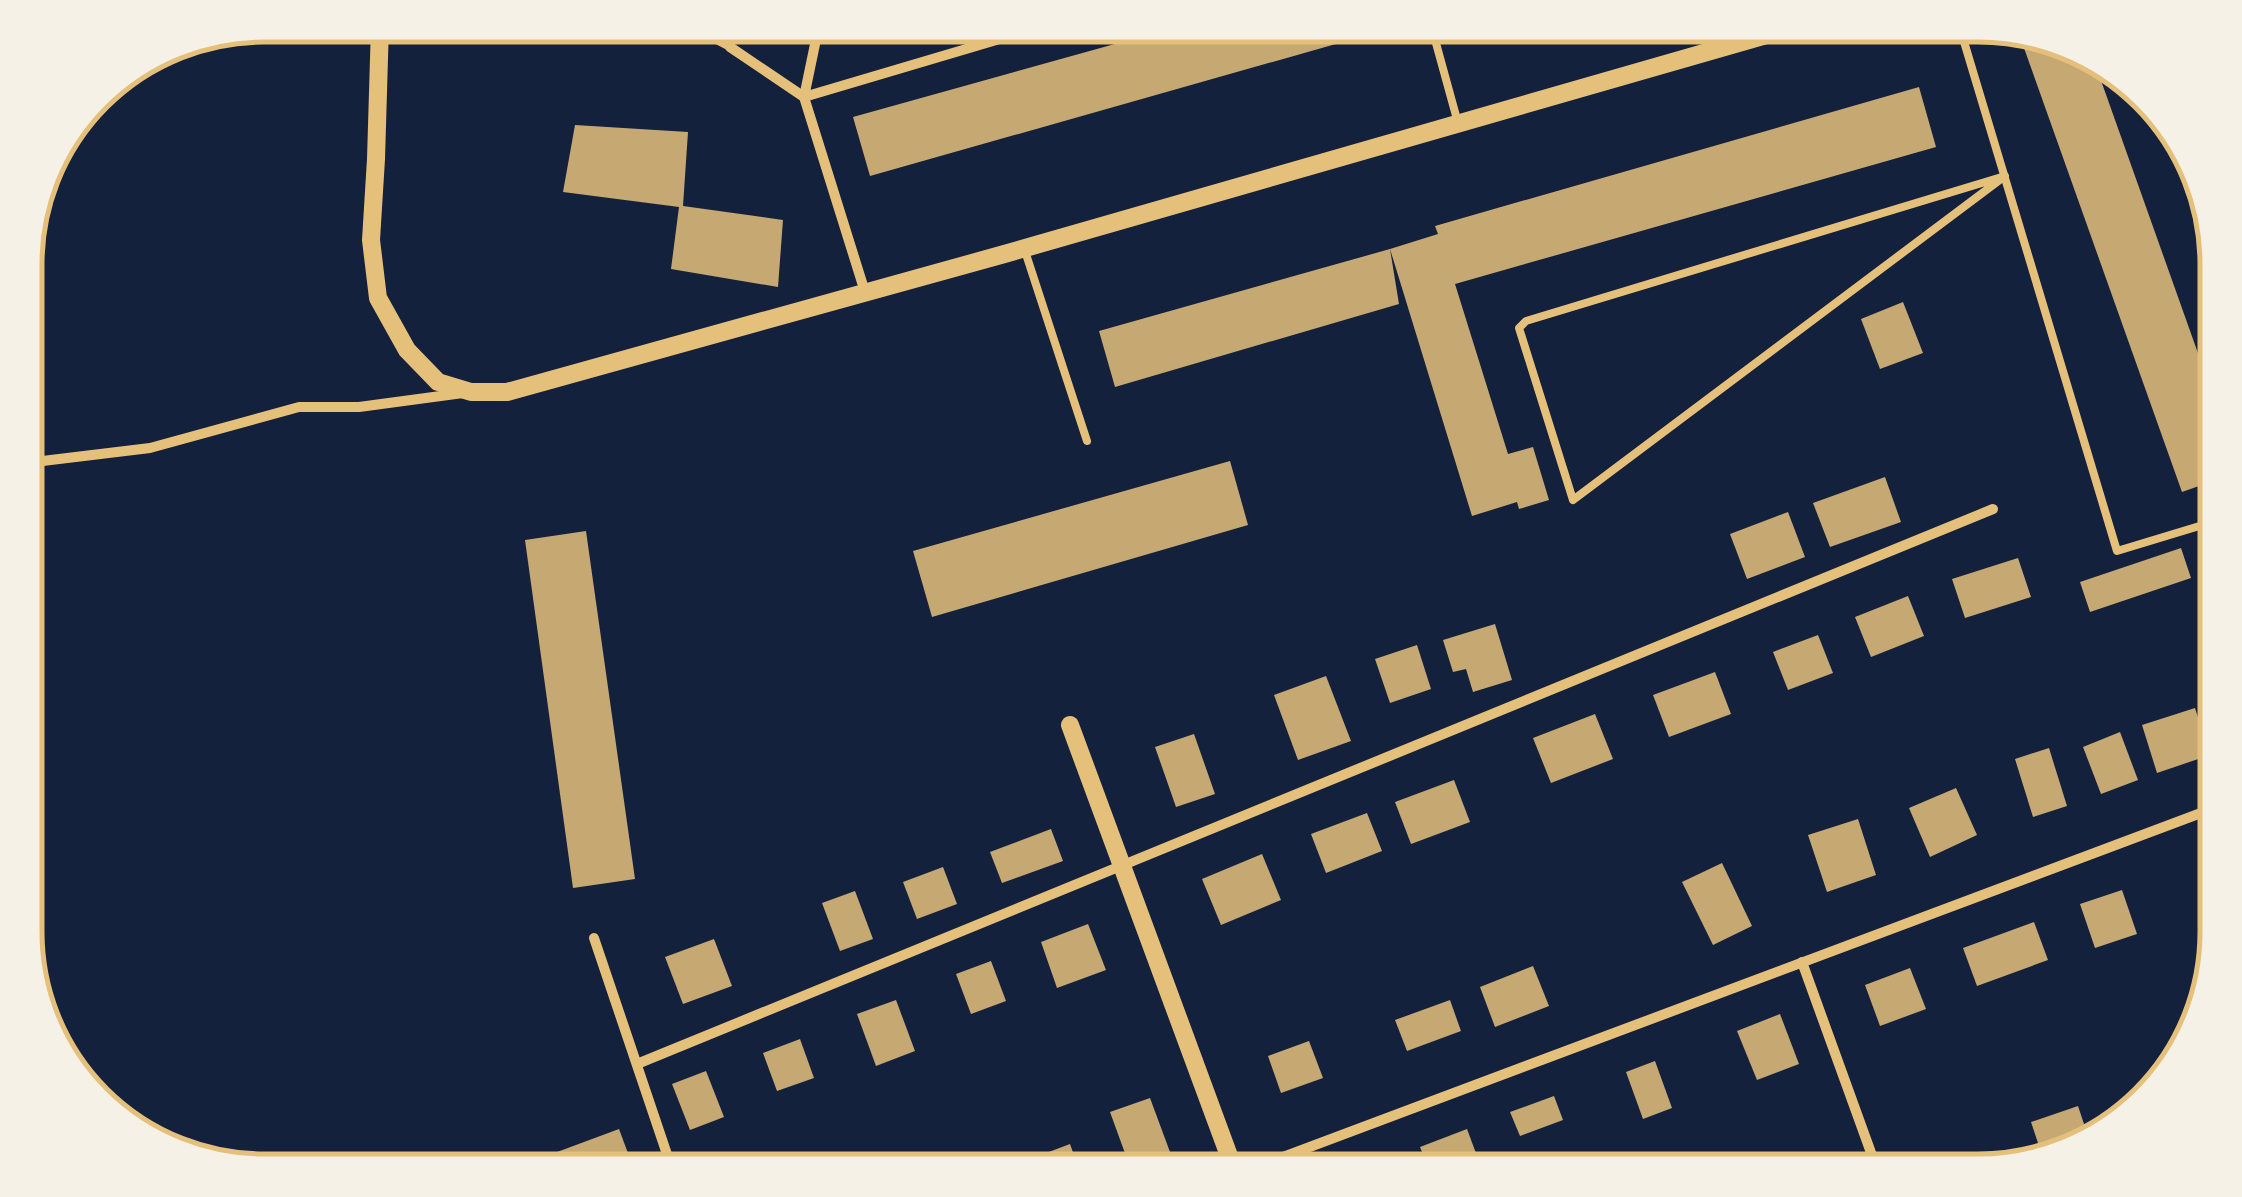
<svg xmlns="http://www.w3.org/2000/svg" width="2242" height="1197" font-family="Barlow,sans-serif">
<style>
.building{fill:#c6a872}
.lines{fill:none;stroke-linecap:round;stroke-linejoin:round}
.service{stroke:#e5c07b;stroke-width:8}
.minor{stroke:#e5c07b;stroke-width:10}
.tertiary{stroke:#e5c07b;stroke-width:18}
.rim{fill:none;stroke:#e5c07b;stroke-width:5}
</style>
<rect width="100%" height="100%" fill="#14213d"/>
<g class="building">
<path d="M1183,25H1346L1350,40L870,176L853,117Z"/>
<path d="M2045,41L2084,50L2093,58L2215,401L2216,480L2182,492L2024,48Z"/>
<path d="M1919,87L1936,147L1455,284L1508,454L1533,447L1549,500L1519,509L1517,502L1472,516L1390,249L1399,304L1115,387L1099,331L1390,249L1438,234L1435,226Z"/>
<path d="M575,125L688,132L683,206L783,220L778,287L671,269L679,207L563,192Z"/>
<path d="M1903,302L1923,353L1880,369L1861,319Z"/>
<path d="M1230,461L1248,525L932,617L913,551Z"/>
<path d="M1885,477L1901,522L1830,547L1813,503Z"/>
<path d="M1788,512L1805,557L1747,579L1730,534Z"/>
<path d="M586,531L635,879L573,888L525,540Z"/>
<path d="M2181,548L2191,578L2090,612L2080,582Z"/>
<path d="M2018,558L2031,597L1965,618L1952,579Z"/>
<path d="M1908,596L1924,636L1871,657L1855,617Z"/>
<path d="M1495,624L1512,680L1473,692L1466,669L1453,672L1443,640Z"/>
<path d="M1818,635L1833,673L1788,690L1773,652Z"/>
<path d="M1417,645L1431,689L1390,703L1375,659Z"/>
<path d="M1715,672L1731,714L1669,737L1653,695Z"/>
<path d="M1326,676L1351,741L1298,760L1274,695Z"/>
<path d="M2195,708L2210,755L2157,773L2142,725Z"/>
<path d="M1595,714L1613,759L1551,783L1533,738Z"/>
<path d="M2120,732L2138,780L2101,794L2083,747Z"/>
<path d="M1194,734L1215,794L1176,807L1155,747Z"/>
<path d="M2049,748L2067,806L2033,817L2015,759Z"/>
<path d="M1454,780L1470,822L1411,844L1395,802Z"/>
<path d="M1956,788L1977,835L1930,857L1909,808Z"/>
<path d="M1367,813L1382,851L1326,873L1311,834Z"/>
<path d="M1858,819L1876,875L1827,892L1808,835Z"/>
<path d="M1051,829L1063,861L1002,883L990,852Z"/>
<path d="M1262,854L1281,900L1221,925L1202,879Z"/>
<path d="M2217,854V898L2210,900L2198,860Z"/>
<path d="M1722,863L1752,926L1713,945L1682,882Z"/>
<path d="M943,867L957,904L917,919L903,882Z"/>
<path d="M2122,890L2137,934L2095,948L2080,904Z"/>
<path d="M855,891L873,939L840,951L822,903Z"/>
<path d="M2034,922L2048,960L1977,986L1963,948Z"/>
<path d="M1088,924L1106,970L1057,988L1041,942Z"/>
<path d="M714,939L732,986L683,1004L665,957Z"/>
<path d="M991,961L1006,1001L971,1014L956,974Z"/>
<path d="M1533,966L1549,1006L1495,1027L1480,987Z"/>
<path d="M1910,968L1926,1009L1880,1026L1865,985Z"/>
<path d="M896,1000L915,1051L876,1066L857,1014Z"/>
<path d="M1450,1000L1461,1031L1407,1051L1395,1020Z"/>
<path d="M1780,1014L1799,1064L1757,1080L1737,1031Z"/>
<path d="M800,1039L814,1078L777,1091L763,1053Z"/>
<path d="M1309,1041L1323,1078L1281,1093L1268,1056Z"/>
<path d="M1655,1061L1672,1108L1643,1119L1626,1072Z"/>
<path d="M706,1071L724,1117L690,1130L672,1084Z"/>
<path d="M1554,1096L1563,1120L1520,1136L1510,1112Z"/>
<path d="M1150,1098L1170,1152L1130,1167L1110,1112Z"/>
<path d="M2078,1106L2089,1139L2042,1155L2031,1122Z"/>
<path d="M619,1129L635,1172H555L549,1155Z"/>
<path d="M1467,1129L1483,1172H1430L1420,1147Z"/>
<path d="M1070,1144L1080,1172H1020L1017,1164Z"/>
</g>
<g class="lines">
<g class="service">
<path d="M687,25L730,47"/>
<path d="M1431,25L1458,123"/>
<path d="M1959,25L2117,551L2216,521"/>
<path d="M2005,176L1573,500L1519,328L1526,321Z"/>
<path d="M1024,248L1087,441"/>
</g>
<g class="minor">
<path d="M819,25L804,97L1047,25"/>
<path d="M730,47L804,97L865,292"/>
<path d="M26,463L150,448L299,407H359L463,393"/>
<path d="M594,938L673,1172"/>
<path d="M1802,962L1878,1172"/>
<path d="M637,1064L1993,509"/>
<path d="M1243,1172L2217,807"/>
</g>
<g class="tertiary">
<path d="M380,25L376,159L371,240L378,298L407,350L438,382L471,392H507L1008,253L1801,25"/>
<path d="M2178,135L2215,240"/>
<path d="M1070,725L1235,1172"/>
</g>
</g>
<path d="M0 0H2242V1197H0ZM264 42H1978A222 222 0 0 1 2200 264V932A222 222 0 0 1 1978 1154H264A222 222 0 0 1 42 932V264A222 222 0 0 1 264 42Z" fill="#f6f1e7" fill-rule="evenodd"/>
<path class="rim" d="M264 42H1978A222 222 0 0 1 2200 264V932A222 222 0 0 1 1978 1154H264A222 222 0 0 1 42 932V264A222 222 0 0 1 264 42Z"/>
</svg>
